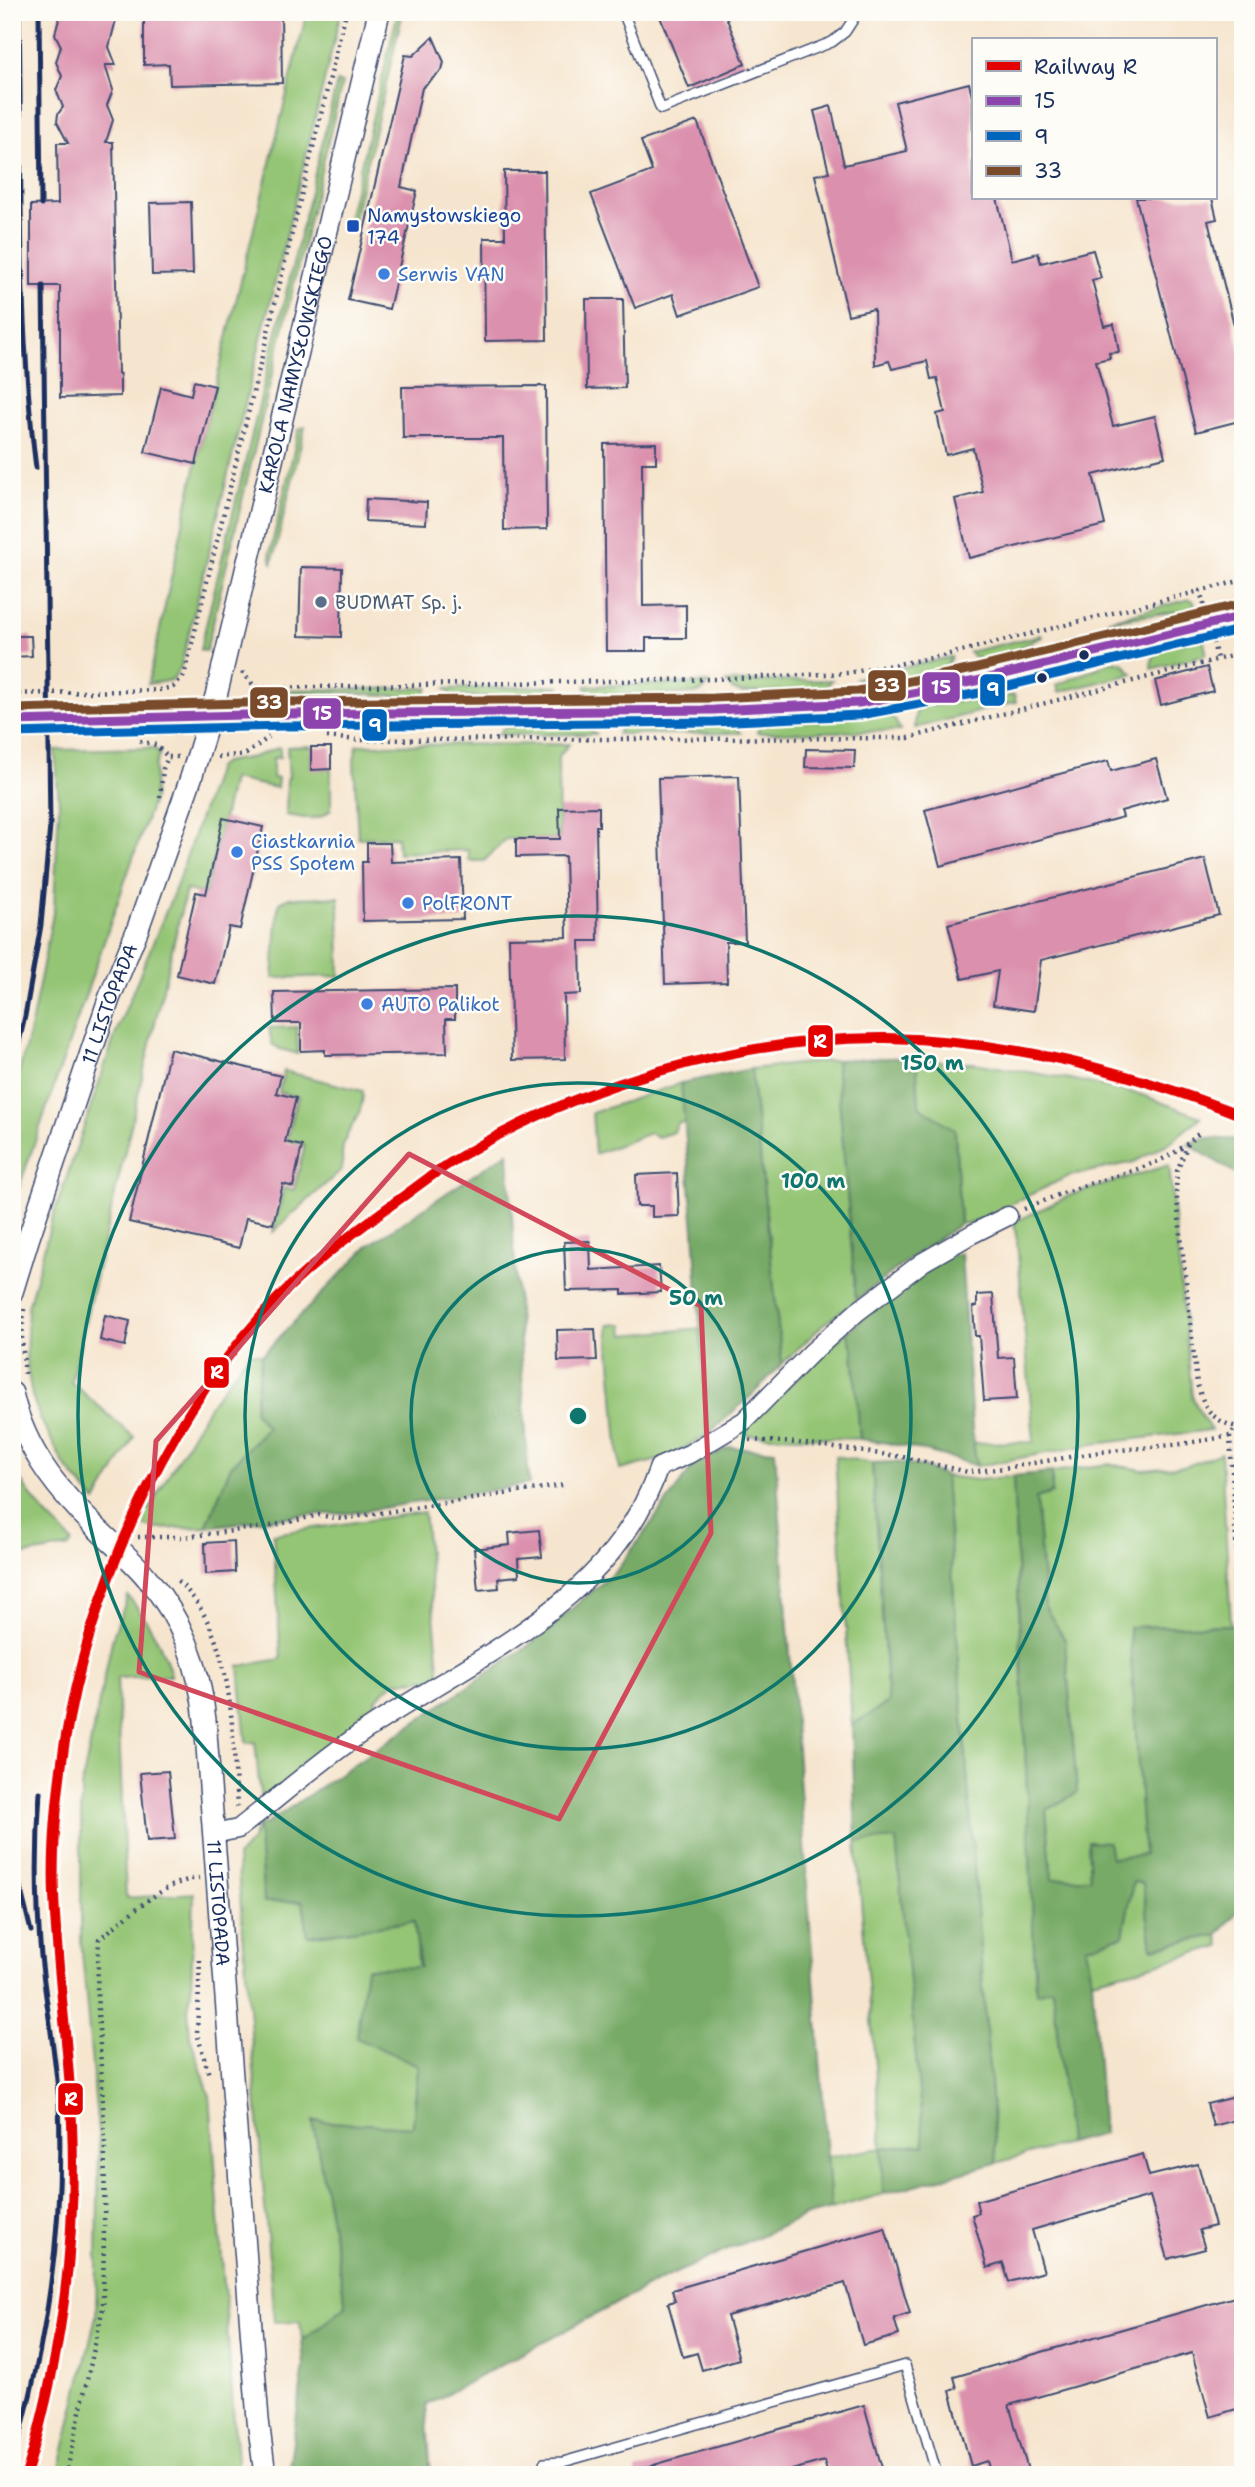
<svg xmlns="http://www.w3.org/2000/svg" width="1255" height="2487" font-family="'Shantell Sans',sans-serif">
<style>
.green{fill:#94c575;stroke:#587a6a;stroke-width:2}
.forest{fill:#7a6;stroke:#496c62;stroke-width:2}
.building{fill:#db90ad}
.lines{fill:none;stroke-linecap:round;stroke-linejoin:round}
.service-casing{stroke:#3c4a6f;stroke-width:12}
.minor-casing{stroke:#3c4a6f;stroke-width:21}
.tertiary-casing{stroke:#3c4a6f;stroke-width:24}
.path{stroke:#3c4a6f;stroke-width:4.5;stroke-dasharray:2 5;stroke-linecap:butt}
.service{stroke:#fff;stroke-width:9}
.minor{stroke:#fff;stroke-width:18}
.tertiary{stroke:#fff;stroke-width:21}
.rail{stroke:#1b2f5e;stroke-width:5}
.bus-1-casing{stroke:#fdfcf7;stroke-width:14}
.bus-2-casing{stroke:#fdfcf7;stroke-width:14}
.bus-3-casing{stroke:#fdfcf7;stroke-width:14}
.bus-1{stroke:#8e44ad;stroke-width:9}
.bus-2{stroke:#0065bd;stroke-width:9}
.bus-3{stroke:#7a4b2a;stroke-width:9}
.rail-1-casing{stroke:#fdfcf7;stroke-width:16}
.rail-1{stroke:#e50000;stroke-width:10}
.marked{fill:none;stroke:#d1495b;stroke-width:5;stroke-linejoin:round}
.ring{fill:none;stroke:#0f766e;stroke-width:3.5}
.transit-dot{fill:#1a4fb4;stroke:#fdfcf7;stroke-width:2.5}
.shop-dot{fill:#3f7fe0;stroke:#fdfcf7;stroke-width:2.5}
.service-dot{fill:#5c6f8a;stroke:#fdfcf7;stroke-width:2.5}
.bus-dot{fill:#1b2f5e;stroke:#fdfcf7;stroke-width:2.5}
.labels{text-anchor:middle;stroke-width:5;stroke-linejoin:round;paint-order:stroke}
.transit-label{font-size:19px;fill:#164399;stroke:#fdfcf7;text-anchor:start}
.shop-label{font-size:19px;fill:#366cbe;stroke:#fdfcf7;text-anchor:start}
.street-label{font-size:19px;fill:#1b2f5e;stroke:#fdfcf7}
.service-label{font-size:19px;fill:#4e5e75;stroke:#fdfcf7;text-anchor:start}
.centre{fill:#0f766e;stroke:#fdfcf7;stroke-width:3.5}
.ring-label{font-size:21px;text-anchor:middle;font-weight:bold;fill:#0f766e;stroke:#fdfcf7;stroke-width:5;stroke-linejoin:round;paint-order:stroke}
.line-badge{stroke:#fdfcf7;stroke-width:2.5}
.badge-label{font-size:19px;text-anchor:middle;font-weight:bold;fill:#fff}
</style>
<rect width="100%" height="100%" fill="#fdfcf7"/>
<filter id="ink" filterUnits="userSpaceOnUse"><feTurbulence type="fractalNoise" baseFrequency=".0143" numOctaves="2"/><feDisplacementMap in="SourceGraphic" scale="14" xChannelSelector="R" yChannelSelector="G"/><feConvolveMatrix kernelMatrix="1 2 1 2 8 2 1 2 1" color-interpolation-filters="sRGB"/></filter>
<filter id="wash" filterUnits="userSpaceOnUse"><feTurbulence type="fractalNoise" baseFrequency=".00686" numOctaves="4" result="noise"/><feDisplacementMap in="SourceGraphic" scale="28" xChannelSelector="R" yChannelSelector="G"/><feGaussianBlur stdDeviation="1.57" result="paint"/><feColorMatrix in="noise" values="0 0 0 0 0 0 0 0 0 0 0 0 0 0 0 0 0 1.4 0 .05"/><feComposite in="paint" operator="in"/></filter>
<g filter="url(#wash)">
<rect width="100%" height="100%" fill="#f6e5ce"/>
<g class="green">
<path d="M307,12H341L181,666L172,680L148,684L196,464Z"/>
<path d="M398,12H403L353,221L348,219Z"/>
<path d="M337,82L342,83L206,651L200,650C244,460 292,271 337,82Z"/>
<path d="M305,427L272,564L270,553L299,429Z"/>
<path d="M1190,599L1194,602L1196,609L1106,621Z"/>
<path d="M1041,635L1042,637C1023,644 985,674 969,652Z"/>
<path d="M1203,638L1206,651L1205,655L1151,669C1150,643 1184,643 1203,638Z"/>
<path d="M951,657L947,666L938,672L867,684L856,678Z"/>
<path d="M1113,661L1123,663L1133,674L1059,692L1057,685Z"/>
<path d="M832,680L827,686L819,689L741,693L732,689L726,682Z"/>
<path d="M710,683L703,691L694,694L599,695L588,691L585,686Z"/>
<path d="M560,686L556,692L548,695L456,697L445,689Z"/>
<path d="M428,688L425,694L418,697L352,693L277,694V690Z"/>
<path d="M1014,695L1016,702L915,728L916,712L925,706Z"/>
<path d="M878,713C891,714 896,719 900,731L757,733L759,727L768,722L821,720Z"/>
<path d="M729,723L735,725L741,733L617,734L621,727L629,725Z"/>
<path d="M585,725L596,734L498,735L503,728L509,727Z"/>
<path d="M569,744L558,757L559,839H506L484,861H469L468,850L398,853L397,837L358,838L354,760L357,745Z"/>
<path d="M311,746V769H331V809C319,823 302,818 286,815L287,778H289L287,747Z"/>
<path d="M280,747V758H273V778H278L277,788L232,779L206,894L186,890L71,1382L134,1437L96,1502L64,1465L40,1418L32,1396L26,1361L28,1307L51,1223L117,1030L176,887L217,768L224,762L253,757Z"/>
<path d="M154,748L160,754L155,766L154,797L12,1208V1101L32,1021L54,908L59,804L55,750Z"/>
<path d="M339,897L340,976L273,978L278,908L281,902L287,898Z"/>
<path d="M297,1027L298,1054L280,1049L272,1044L269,1028Z"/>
<path d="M916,1057L949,1063H974L1070,1079L1142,1095L1201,1117L1169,1143L1134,1162L1069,1176L971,1223L960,1224L955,1131L919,1106Z"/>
<path d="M836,1060L856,1300L824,1324L782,1364L751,1069Z"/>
<path d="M284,1071L363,1091C363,1116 351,1122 344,1143C340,1152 344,1161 341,1170L273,1232L284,1188L294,1190L305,1145L287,1140L298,1097L279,1092Z"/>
<path d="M681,1083L686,1122L677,1123L674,1132L658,1137L650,1133L595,1154L592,1113Z"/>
<path d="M1169,1165L1192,1396L1202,1417L1211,1430L1094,1444L977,1466L973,1443L1034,1442L1017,1242L1014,1222L1071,1195Z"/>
<path d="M623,1324L624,1335L702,1328L707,1435L666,1458L620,1470L608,1325Z"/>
<path d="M847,1332L853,1350L860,1439L746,1435L749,1423Z"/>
<path d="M250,1352L262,1355L254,1411L267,1427L231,1466L206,1527L153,1529L140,1524L209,1406Z"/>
<path d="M1221,1453L1231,1625L1129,1627L1144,1855L1111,1858L1088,1842L1090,1878L1052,1880L1046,1809L1077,1792L1065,1640L1045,1607L1036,1498L1052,1493V1472L1109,1464L1143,1470L1187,1466Z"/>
<path d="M835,1456L872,1463L888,1704L852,1725Z"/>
<path d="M12,1467C22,1483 32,1499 45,1513C54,1523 64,1531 72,1542L69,1547L12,1557Z"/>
<path d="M945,1476L978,1480L1013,1476L1036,1992L1053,1988L1068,2143L996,2163Z"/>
<path d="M424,1512L440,1678L394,1682L375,1700L380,1712L261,1802L255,1742L246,1743L239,1666L281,1659L273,1534Z"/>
<path d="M128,1596C147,1619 163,1646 171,1675L117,1678L126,1898L194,1893L191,1992L188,2009L190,2037L210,2096L238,2475H58L96,2316L99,2144L81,1941V1788L113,1636Z"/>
<path d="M258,1825L264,1902L303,1901L308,1936L415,1921C422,1990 419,2058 413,2127L313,2121L346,2306L302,2341L300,2321L274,2322L237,1857L251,1842Z"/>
<path d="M896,1839L924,2145L882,2148L883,2194L831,2209L827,2157L882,2148L856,1842Z"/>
<path d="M1133,1881L1143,1883L1152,1948L1218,1935L1220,1946L1146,1967L1092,1980L1086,1947L1123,1935Z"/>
</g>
<g class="forest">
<path d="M916,1057L919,1106L955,1130L960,1224L916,1254L856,1300L836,1060Z"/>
<path d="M751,1069L782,1364L752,1395L707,1435L694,1230L681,1083Z"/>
<path d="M1204,1138L1243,1140V1178L1188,1144Z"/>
<path d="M508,1152L529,1484L351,1513L302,1515L206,1527L231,1466L267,1428L254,1411L262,1355L369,1245Z"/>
<path d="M961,1253L973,1443L977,1466C938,1453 901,1444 860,1439L853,1350L847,1332L909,1279L937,1259Z"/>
<path d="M729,1447L775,1451L831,2209L807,2215L662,2279L426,2405L431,2475H288L304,2366L302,2341L346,2306L313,2121L413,2127L418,2065L356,2038L366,1968L420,1967L414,1921L308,1936L303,1901L264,1902L258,1825L266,1824L532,1643L617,1570L694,1465Z"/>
<path d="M896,1462L923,1467L945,1476L996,2163L883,2194L882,2148L924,2145L896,1839L856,1842L852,1725L888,1703L872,1463Z"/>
<path d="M1052,1472V1493L1036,1498L1045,1607L1065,1640L1077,1793L1046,1810L1052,1879L1090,1878L1088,1841L1108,1842L1111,1858L1144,1855L1129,1627L1243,1625V1904L1218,1935L1152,1948L1143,1883L1133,1882L1123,1936L1086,1947L1092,1980L1103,2134L1068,2143L1053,1988L1036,1993L1013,1476Z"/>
</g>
<g id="blocks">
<g class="building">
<path d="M61,12H118L109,47L116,65H105L113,90L107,105L113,120L106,142H113L118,374H120V396L60,398V286H31V205L58,204L57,143H68L57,122L58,114L63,107L56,90L62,76L56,62L61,46L55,34Z"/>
<path d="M144,12H281L282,83L170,85L169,64L144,65Z"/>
<path d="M658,12H724L745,64L689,88Z"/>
<path d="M433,37L444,62L442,70L422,88L401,187L417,191L389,309L348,300L405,55L413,56Z"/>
<path d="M969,83L973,101V198H997L1012,260L1038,253L1041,263L1093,250L1101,278L1092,280L1104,326L1114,324L1119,352L1109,353L1110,358L1096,361L1113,426L1155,416L1165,457L1093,475L1105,525L969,558L955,499L983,492L973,448L946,455L937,414L945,412L937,378L931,379L927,361L892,369L889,361L875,365L874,309L848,315L815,175L829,172L814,111L831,106L844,165L907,151L895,102Z"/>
<path d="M697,121L758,287L680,315L673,294L635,308L591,194L652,171L641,141Z"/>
<path d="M504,171H545L547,340L485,341L484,238H505Z"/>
<path d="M1136,198H1212L1217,219L1208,221L1243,361V420L1196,432Z"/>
<path d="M191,202L193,274L152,275L150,203Z"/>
<path d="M586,299H623L625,388L587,389Z"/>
<path d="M194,381L215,386L196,464L145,452L161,387L191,395Z"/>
<path d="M546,386L547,529L504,530L503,438H403L402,387Z"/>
<path d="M656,443V463H642L643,606L686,605V638H646V651H606L604,444Z"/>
<path d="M366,499L427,502L426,524L365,521Z"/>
<path d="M301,567L342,568L341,637L299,636Z"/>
<path d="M12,636H31L32,656L12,657Z"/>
<path d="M1207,667L1213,691L1161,705L1155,681Z"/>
<path d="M311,747H331V769L311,770Z"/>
<path d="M806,749L855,750L854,768L805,767Z"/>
<path d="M1156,759L1167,798L1121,811L1123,817L940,866L925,810L1108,761L1111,771Z"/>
<path d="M739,776L745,942H726L727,982L665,984L658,778Z"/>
<path d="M599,807V826H596L598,941H580L581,994L564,995L565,1059L512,1060L509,938L567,937L565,856L516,857V839H560L559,808Z"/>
<path d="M223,818L263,827L240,929L229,927L215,984L177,975L196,892L206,894Z"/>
<path d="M367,843H390L391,862L461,860L463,919L363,921L362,862H367Z"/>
<path d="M1205,859L1219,915L1041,960L1034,1011L993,1005L998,971L962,979L948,924Z"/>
<path d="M455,989V1019H446L447,1053L325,1055V1050L301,1051V1023H275L274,992Z"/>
<path d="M170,1049L281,1076L276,1093L296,1098L285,1142L302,1146L293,1187L283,1184L273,1224L246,1218L239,1248L129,1222Z"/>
<path d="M677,1173L679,1216L652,1217V1206H637L636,1175Z"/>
<path d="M590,1241L591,1270L659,1266L661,1292L622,1294V1290L566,1291L564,1242Z"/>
<path d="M993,1294L998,1358L1014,1357L1017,1399L984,1401L979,1336H975L973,1307L977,1306V1295Z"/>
<path d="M105,1315L130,1321L125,1346L100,1340Z"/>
<path d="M595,1329L597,1360L558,1361L557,1330Z"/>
<path d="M539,1530L542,1557L518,1559L519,1576L498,1578L499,1588L478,1590L474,1549L510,1545L509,1533Z"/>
<path d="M234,1541L235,1572L206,1574L205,1543Z"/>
<path d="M168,1771L175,1839L147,1841L140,1773Z"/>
<path d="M1243,2095V2118L1213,2126L1207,2104Z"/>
<path d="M1143,2154L1149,2176L1198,2164L1215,2226L1199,2230L1205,2249L1168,2259L1150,2196L1032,2230L1044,2272L1009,2282L1003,2263L987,2268L972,2215L979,2213L976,2201Z"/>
<path d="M885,2228L910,2313L894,2318L899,2335L863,2345L845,2283L727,2316L739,2359L702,2370L697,2353L683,2357L668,2303L675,2301L672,2290Z"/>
<path d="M1235,2297L1243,2326V2407L1210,2417L1192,2353L1009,2405L1028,2470L1009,2475H991L987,2461L971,2466L950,2391L957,2388L954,2377Z"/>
<path d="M864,2405L884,2475H828L824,2461L774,2475H636V2470Z"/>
</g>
</g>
</g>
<g filter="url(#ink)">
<use href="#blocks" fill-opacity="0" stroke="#3c4a6f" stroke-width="2"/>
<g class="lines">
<defs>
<g id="service">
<path d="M623,12L661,109L832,42L845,32L858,12"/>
<path d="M548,2475L544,2463L563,2462L905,2365L937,2475"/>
</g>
<path id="minor" d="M214,1834L238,1829C278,1798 318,1763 360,1734C471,1658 612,1605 659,1467L689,1454L744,1421L811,1353L857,1312L923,1262L972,1234L1008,1216"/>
<g id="tertiary">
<path d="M12,721L285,714L714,710L859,703L976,681L1243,616"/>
<path id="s1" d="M12,1292L28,1240L109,999L137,931L191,778L216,696L379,12"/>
<path id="s2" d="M12,1393C25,1453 63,1497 107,1538C121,1551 136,1564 148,1579C182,1619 200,1669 205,1720L258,2420L265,2475"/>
</g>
</defs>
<use href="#service" class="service-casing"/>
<use href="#minor" class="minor-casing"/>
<use href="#tertiary" class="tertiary-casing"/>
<g class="path">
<path d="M1204,605L1200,591L1243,580"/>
<path d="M1213,642L1217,659"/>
<path d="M242,672L255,687L265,688V691"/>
<path d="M265,688L713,679L848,673L942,656L1200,591"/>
<path d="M12,694L159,690L173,687L184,676L346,12"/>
<path d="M327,737L357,740L908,738L1243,653"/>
<path d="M140,741L156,745L168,757"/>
<path d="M218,757L246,754L269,737"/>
<path d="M160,797L163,769L168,757H178"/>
<path d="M1188,1144L1177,1171L1176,1190L1197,1384C1205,1409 1210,1419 1236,1427"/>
<path d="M1024,1209C1048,1199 1071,1189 1096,1182C1135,1169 1168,1164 1198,1134"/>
<path d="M24,1309L22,1338L25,1377"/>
<path d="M1230,1436L1243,1658"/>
<path d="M750,1440L798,1443L903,1457L968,1472L998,1469L1100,1452L1182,1444L1230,1436L1236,1427L1243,1428"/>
<path d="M138,1537H185L271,1526L319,1515L341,1519L563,1485"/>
<path d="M178,1581C236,1635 232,1734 237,1807"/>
<path d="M200,1960L197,2033L209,2075"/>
<path d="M66,2475L103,2308L105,2143L97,1990L99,1939C128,1917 161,1882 199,1878"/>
</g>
<use href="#service" class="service"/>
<use href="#minor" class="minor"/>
<use href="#tertiary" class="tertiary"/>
<g class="rail">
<path d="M19,12C22,164 17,317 36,468"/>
<path d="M39,12L41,205"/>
<path d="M12,1073L25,1016L41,925L50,826L43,286"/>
<path d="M12,1854L31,1931"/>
<path d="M12,2465C47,2343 64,2230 59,2104C56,2055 46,2005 41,1956C36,1901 36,1847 40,1792"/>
</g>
<defs>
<path id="bus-1" d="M12,721L285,714L714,710L859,703L976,681L1243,616"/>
<path id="bus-2" d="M12,733L285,726L714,722L860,715L979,693L1243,629"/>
<path id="bus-3" d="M12,709L285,702L714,698L858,691L973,669L1240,604"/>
</defs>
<use href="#bus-1" class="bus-1-casing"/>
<use href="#bus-2" class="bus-2-casing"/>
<use href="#bus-3" class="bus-3-casing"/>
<use href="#bus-1" class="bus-1"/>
<use href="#bus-2" class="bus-2"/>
<use href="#bus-3" class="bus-3"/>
<defs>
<path id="rail-1" d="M26,2475C61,2360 77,2244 72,2124C69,2047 57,1972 54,1895C52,1846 57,1796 64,1747C88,1595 160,1429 263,1314C301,1271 348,1237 394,1203C413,1190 431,1175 450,1163C575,1085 739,1037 886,1038C1010,1040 1128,1071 1243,1116"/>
</defs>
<use href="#rail-1" class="rail-1-casing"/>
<use href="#rail-1" class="rail-1"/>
</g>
</g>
<path class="marked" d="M409,1154L701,1306L711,1533L559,1819L139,1672L156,1441Z"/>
<g class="ring">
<circle cx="578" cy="1416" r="167"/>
<circle cx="578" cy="1416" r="333"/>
<circle cx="578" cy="1416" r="500"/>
</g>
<rect class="transit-dot" x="346" y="219" width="14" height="14" rx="3.5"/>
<g class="shop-dot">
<circle cx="384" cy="274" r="7"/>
<circle cx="237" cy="852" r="7"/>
<circle cx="408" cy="903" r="7"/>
<circle cx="367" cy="1004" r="7"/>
</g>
<circle class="service-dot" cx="321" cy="602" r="7"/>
<g class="bus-dot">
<circle cx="1084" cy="655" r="6"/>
<circle cx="1042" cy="678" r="6"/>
</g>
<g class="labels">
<g class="transit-label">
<text x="367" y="222">Namysłowskiego<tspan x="367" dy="22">174</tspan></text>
</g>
<g class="shop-label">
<text x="398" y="281">Serwis VAN</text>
<text x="251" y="848">Ciastkarnia<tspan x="251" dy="22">PSS Społem</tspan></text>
<text x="422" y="910">PolFRONT</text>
<text x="381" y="1011">AUTO Palikot</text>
</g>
<g class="street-label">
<text dy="7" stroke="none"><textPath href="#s1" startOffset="971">KAROLA NAMYSŁOWSKIEGO</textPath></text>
<text dy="7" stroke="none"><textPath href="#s1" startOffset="304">11 LISTOPADA</textPath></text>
<text dy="7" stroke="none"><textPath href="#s2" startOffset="572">11 LISTOPADA</textPath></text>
</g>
<g class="service-label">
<text x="335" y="609">BUDMAT Sp. j.</text>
</g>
</g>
<circle cx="578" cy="1416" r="10" class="centre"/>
<g class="ring-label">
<text x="932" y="1070">150 m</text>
<text x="813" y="1188">100 m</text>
<text x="696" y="1305">50 m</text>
</g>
<g class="line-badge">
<rect x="867" y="669" width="40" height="33" rx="7" fill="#7a4b2a"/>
<rect x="921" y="671" width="40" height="33" rx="7" fill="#8e44ad"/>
<rect x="979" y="673" width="27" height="34" rx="7" fill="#0065bd"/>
<rect x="249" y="686" width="40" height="33" rx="7" fill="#7a4b2a"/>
<rect x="302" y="697" width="40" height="33" rx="7" fill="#8e44ad"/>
<rect x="361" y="708" width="27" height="34" rx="7" fill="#0065bd"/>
<rect x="807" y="1024" width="27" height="34" rx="7" fill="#e50000"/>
<rect x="203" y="1356" width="27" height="33" rx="7" fill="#e50000"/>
<rect x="57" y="2082" width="27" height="34" rx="7" fill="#e50000"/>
</g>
<g class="badge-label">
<text x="887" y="692">33</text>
<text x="941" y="694">15</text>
<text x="993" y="696">9</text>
<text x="269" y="709">33</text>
<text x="322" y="720">15</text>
<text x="375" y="732">9</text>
<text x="820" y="1048">R</text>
<text x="217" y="1379">R</text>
<text x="71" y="2106">R</text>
</g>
<rect width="1255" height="2487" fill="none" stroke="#fdfcf7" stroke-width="42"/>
<rect x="972" y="38" width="245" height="161" fill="#fdfcf7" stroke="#a3aaba" stroke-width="2"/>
<rect x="986" y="61" width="35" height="10" fill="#e50000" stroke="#a3aaba" stroke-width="2"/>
<text x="1034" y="74" font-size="21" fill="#1b2f5e">Railway R</text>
<rect x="986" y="96" width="35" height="10" fill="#8e44ad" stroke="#a3aaba" stroke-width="2"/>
<text x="1034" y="108" font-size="21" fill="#1b2f5e">15</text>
<rect x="986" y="131" width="35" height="10" fill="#0065bd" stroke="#a3aaba" stroke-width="2"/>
<text x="1034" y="144" font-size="21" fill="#1b2f5e">9</text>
<rect x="986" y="166" width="35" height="10" fill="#7a4b2a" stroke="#a3aaba" stroke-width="2"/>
<text x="1034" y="178" font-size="21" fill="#1b2f5e">33</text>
</svg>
